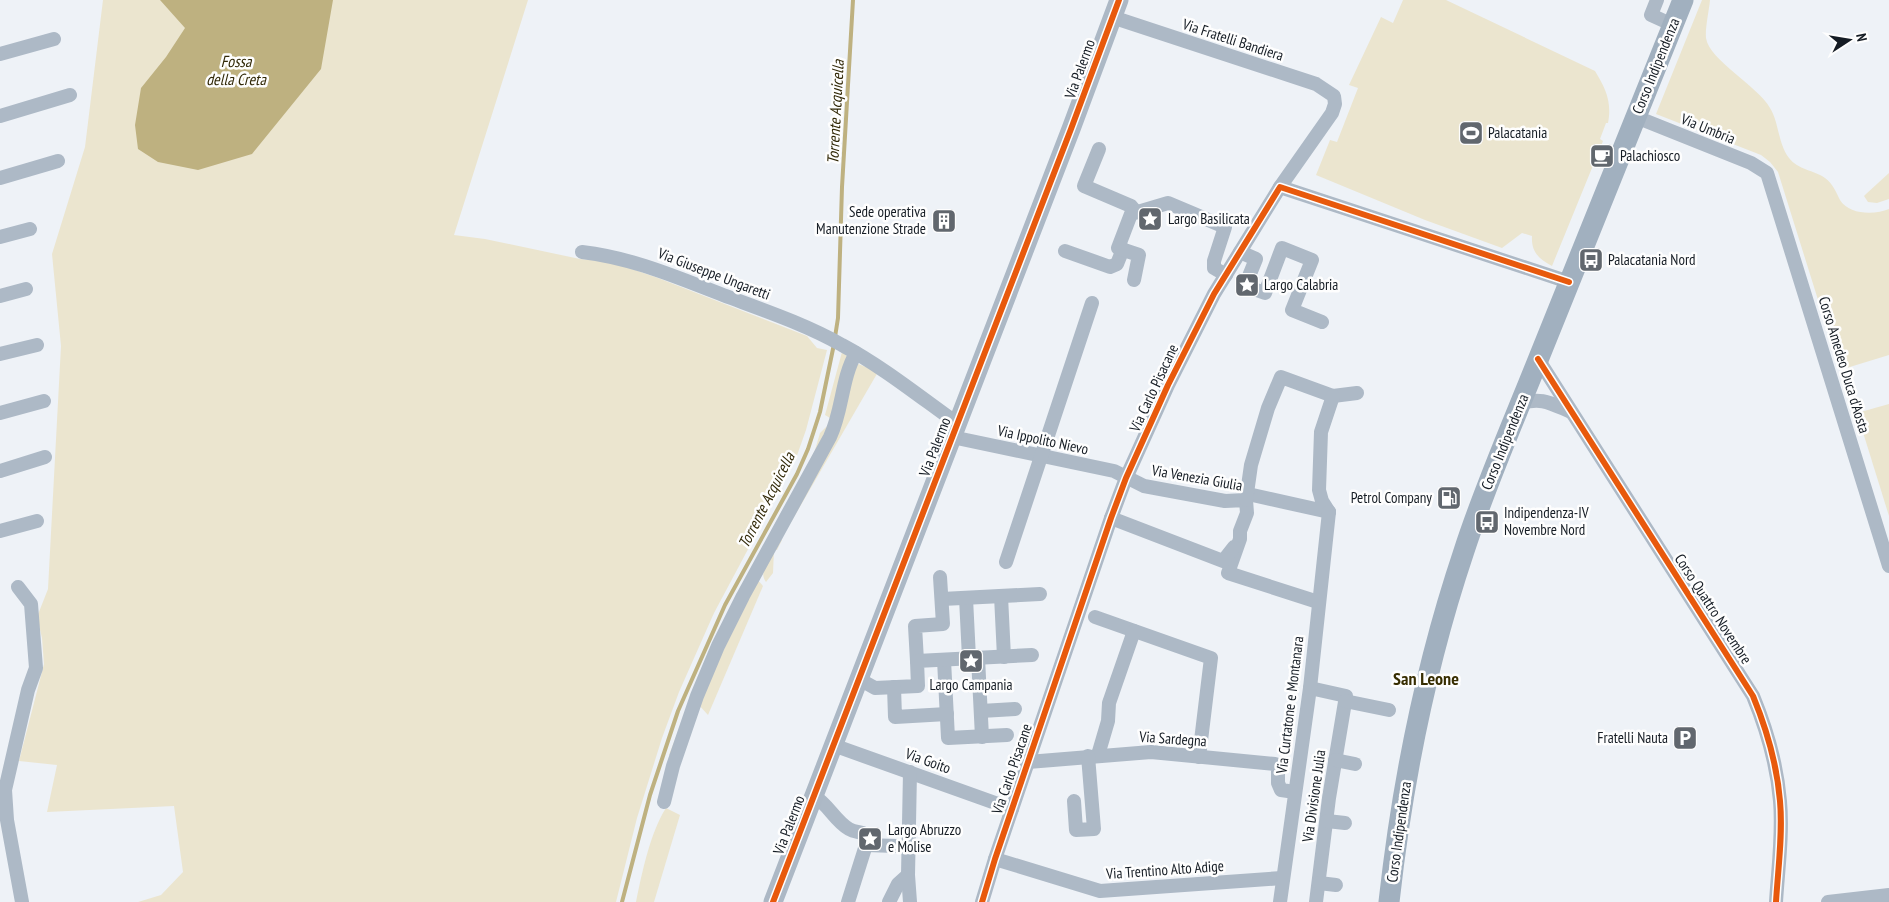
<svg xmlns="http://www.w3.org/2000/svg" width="1889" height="902" font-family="'PT Sans Narrow',sans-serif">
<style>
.green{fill:#ebe5cf}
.water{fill:#beb180}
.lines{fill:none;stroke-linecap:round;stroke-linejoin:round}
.stream{stroke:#beb180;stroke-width:4}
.street{stroke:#adb9c6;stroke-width:14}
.secondary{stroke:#acb8c5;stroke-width:19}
.primary{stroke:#a1b0bf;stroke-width:21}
.cycleway-casing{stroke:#fefefe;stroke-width:9}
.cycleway{stroke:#e8590c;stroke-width:6}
.labels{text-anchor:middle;stroke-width:5;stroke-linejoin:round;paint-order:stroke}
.street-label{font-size:15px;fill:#151c24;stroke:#fefefe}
.poi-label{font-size:15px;fill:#151c24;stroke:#fefefe;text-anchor:start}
.water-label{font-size:16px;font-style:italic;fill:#312807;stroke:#fefefe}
.quarter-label{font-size:18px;font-weight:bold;fill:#372d01;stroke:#fefefe}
</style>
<rect width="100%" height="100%" fill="#eef2f7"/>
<g class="green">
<path d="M103,0H528L454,235L485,239L580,259L612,262L658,278L807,336L817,348L827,350L806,430L795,461L714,613L679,692L662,738L637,818L616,902H138L161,895L183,872L174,806L47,812L57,765L19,761L44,664L42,638L37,617L48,589L61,346L52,254L85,147Z"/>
<path d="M1403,0H1446L1595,71C1606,89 1612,102 1608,123H1606L1600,139L1603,141L1552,266C1539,259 1531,252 1532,236L1522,233L1502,248L1425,220L1316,175L1330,140L1337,142L1358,88L1349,85L1381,17L1393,23Z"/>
<path d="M1702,0H1710C1709,11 1705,28 1706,38C1709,60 1758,86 1770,108C1779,122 1778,144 1789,158C1798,170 1814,170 1825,178C1833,184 1836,192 1840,200C1849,215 1875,215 1889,209V355L1840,370L1778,172L1770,162L1761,155L1656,114Z"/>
<path d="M1889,173V199L1877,203L1868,202L1864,196L1866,194Z"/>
<path d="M842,352L848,357L832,426L671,756L669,755L689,703L799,484L815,450L820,433L829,424L830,418L825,415Z"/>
<path d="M856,363L878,372L787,529L793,513Z"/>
<path d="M1889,404V516L1857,413Z"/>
<path d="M782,540L777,550H774L773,573L766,582C757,570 772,553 778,541Z"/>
<path d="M757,579L763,586L708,715L698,704Z"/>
<path d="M666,808L680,815L654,902H636C642,873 650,833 666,808Z"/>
</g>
<path class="water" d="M160,0H333L321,69L252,154L198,170L158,162L138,149L135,125L141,88L166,57L185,28Z"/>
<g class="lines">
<g class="stream">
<path d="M835,337L838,318L842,187L853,0"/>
<path d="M622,902L650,795L678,711L725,605L797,474L808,449L820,412L834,344"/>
</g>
<g class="street">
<path d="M1657,0L1651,15L1673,25"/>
<path d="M1112,17L1316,84L1334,96L1335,104L1332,113L1280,187"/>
<path d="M0,54L54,39"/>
<path d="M0,116L70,95"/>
<path d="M1636,117L1751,163L1767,173L1889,566"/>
<path d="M1099,149L1084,186L1131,206L1136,212"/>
<path d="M0,178L58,161"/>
<path d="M0,237L30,229"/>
<path d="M1065,251L1110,267L1117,264L1123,249"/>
<path d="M582,252C633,258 676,277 723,295C763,310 805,324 842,345C883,367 920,397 958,424"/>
<path d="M1240,252L1256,259L1245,286L1265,293L1282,248L1312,260L1292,310L1322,322"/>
<path d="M1134,280L1139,255L1118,248L1131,214L1168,203L1225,227L1214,261V268L1226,275"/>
<path d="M0,296L26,289"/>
<path d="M0,354L37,345"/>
<path d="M1538,359L1753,696C1767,730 1777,765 1780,801C1783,834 1778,869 1776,902"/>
<path d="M1520,404C1541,396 1552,404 1571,412"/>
<path d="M0,413L44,401"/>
<path d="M952,437L1114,471L1144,486L1225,501L1246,500L1247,513L1240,531V539L1228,573L1318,602"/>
<path d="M0,471L45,457"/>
<path d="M1248,494L1329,512"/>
<path d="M1246,500L1251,465L1268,408L1281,377L1333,396L1357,393"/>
<path d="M1329,512L1322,501L1319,490L1321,432L1333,396"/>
<path d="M1111,518L1223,561L1234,547"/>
<path d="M0,531L37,521"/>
<path d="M1006,562L1092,303"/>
<path d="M18,587L31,604L36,668L28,690L5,790L7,820L22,902"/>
<path d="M1001,596L1004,657"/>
<path d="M966,598L969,658"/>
<path d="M942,599L1040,594"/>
<path d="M1095,617L1211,658L1199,757"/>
<path d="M978,658L982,737"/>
<path d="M944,660L948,738L1007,735"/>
<path d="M917,661L915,626L943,624L940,577"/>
<path d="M859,679L875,688L918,686L917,661L1032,655"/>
<path d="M894,687L895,717L947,714"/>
<path d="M1310,688L1346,696L1329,798L1316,902"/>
<path d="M1345,701L1389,710"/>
<path d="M981,711L1015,709"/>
<path d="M833,745L1012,809"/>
<path d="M1098,755L1108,721L1109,703L1134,631"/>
<path d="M1335,760L1355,764"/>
<path d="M1028,762L1151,752L1275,764L1278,768V783L1281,790L1295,792"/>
<path d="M910,772L908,875L910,902"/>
<path d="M814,796C828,804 835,821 849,829C854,832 860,832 865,834L866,845L848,902"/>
<path d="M1074,801L1076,830L1094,829L1088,756"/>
<path d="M664,802L673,766L697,696L718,646L743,596L830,437C843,410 841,379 856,353"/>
<path d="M1327,821L1345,823"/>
<path d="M866,845L896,846"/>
<path d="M995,859L1100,891L1282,878"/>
<path d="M1319,883L1336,885"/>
<path d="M889,902L898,884L908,875"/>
<path d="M982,902L995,859L1111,518L1126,478L1168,385L1214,294L1280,187L1569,282"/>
<path d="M1280,902L1310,688L1329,512"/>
<path d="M1828,902L1889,895"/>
</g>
<path class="secondary" d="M773,902L1071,129L1119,0"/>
<path class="primary" d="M1389,902C1402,784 1426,664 1464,551C1485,486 1513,423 1538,360C1586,239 1635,120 1683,0"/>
<defs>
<g id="cycleway">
<path d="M1538,359L1753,696C1767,730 1777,765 1780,801C1783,834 1778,869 1776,902"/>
<path d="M773,902L1071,129L1119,0"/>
<path d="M982,902L995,859L1111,518L1126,478L1168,385L1214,294L1280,187L1569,282"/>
</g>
</defs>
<use href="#cycleway" class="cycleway-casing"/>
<use href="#cycleway" class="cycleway"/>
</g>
<defs>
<symbol id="stadium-square" viewBox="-11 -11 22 22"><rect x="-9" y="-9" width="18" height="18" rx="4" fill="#61676e" stroke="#fefefe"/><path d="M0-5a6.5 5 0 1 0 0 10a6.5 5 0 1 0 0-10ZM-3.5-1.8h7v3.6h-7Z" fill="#fff"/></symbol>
<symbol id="cafe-square" viewBox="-11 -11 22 22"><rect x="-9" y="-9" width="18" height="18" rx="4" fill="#61676e" stroke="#fefefe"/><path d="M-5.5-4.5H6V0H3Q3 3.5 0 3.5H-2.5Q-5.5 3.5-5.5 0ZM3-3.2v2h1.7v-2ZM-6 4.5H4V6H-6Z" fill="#fff"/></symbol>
<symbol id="sight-square" viewBox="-11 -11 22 22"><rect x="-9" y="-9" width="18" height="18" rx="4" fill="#61676e" stroke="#fefefe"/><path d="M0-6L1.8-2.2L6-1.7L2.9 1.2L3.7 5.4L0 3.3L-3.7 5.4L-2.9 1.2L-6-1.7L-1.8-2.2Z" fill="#fff"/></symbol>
<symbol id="building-square" viewBox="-11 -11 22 22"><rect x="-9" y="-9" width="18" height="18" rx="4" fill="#61676e" stroke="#fefefe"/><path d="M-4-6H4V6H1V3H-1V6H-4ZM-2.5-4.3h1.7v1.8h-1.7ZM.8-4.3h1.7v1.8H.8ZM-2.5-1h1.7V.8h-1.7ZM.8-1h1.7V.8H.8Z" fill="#fff"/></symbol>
<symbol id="bus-square" viewBox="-11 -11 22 22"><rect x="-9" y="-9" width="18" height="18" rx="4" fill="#61676e" stroke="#fefefe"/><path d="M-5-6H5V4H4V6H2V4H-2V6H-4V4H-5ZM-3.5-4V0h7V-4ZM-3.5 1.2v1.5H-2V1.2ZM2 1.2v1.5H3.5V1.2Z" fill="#fff"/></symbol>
<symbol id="fuel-square" viewBox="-11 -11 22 22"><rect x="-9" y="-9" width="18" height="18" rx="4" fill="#61676e" stroke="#fefefe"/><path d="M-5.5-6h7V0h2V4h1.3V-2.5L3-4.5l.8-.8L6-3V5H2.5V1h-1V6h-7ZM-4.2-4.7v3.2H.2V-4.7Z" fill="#fff"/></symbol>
<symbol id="parking-square" viewBox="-11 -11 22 22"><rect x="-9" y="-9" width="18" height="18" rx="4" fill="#61676e" stroke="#fefefe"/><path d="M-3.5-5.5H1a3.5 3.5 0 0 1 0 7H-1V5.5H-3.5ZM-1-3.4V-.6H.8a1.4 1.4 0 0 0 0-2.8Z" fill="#fff"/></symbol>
</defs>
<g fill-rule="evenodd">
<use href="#stadium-square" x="1457" y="119" width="28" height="28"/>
<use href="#cafe-square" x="1588" y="142" width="28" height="28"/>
<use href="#sight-square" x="1136" y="205" width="28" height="28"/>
<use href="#building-square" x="930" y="207" width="28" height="28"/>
<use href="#bus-square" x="1577" y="246" width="28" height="28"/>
<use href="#sight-square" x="1233" y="271" width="28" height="28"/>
<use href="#fuel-square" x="1435" y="484" width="28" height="28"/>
<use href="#bus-square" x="1473" y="508" width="28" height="28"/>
<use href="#sight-square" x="957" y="647" width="28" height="28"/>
<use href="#parking-square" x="1671" y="724" width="28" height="28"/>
<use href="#sight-square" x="856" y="825" width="28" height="28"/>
</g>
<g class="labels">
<g class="street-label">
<text transform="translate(1233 40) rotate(18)" y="5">Via Fratelli Bandiera</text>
<text transform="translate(1656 66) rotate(-68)" y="5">Corso Indipendenza</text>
<text transform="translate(1080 69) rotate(-70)" y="5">Via Palermo</text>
<text transform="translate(1708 129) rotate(22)" y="5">Via Umbria</text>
<text transform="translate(714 274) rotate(21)" y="5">Via Giuseppe Ungaretti</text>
<text transform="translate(1844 365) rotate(73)" y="5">Corso Amedeo Duca d'Aosta</text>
<text transform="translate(1154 388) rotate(-65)" y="5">Via Carlo Pisacane</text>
<text transform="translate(1043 440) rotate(12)" y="5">Via Ippolito Nievo</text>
<text transform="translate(1505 442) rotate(-68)" y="5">Corso Indipendenza</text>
<text transform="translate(935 447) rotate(-69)" y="5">Via Palermo</text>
<text transform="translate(1197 478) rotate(10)" y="5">Via Venezia Giulia</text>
<text transform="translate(1713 609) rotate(57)" y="5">Corso Quattro Novembre</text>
<text transform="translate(1290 705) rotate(-83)" y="5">Via Curtatone e Montanara</text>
<text transform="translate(1173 739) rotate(4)" y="5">Via Sardegna</text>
<text transform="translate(928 761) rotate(20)" y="5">Via Goito</text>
<text transform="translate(1012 769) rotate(-71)" y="5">Via Carlo Pisacane</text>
<text transform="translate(1314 796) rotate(-82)" y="5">Via Divisione Julia</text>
<text transform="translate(789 825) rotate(-69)" y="5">Via Palermo</text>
<text transform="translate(1399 832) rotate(-82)" y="5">Corso Indipendenza</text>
<text transform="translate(1165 870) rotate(-4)" y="5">Via Trentino Alto Adige</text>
</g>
<g class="poi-label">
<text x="1488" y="138">Palacatania</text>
<text x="1620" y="161">Palachiosco</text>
<text x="926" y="217" text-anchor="end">Sede operativa<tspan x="926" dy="17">Manutenzione Strade</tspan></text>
<text x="1168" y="224">Largo Basilicata</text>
<text x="1608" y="265">Palacatania Nord</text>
<text x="1264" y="290">Largo Calabria</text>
<text x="1432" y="503" text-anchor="end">Petrol Company</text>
<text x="1504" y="518">Indipendenza-IV<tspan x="1504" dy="17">Novembre Nord</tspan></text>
<text x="971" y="690" text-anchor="middle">Largo Campania</text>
<text x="1668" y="743" text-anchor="end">Fratelli Nauta</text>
<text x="888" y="835">Largo Abruzzo<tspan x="888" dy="17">e Molise</tspan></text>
</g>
<g class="water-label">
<text x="236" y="67">Fossa<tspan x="236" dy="18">della Creta</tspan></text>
<text transform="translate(835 112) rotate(-87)" y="6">Torrente Acquicella</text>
<text transform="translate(766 500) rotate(-63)" y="6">Torrente Acquicella</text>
</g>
<g class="quarter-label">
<text x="1426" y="685">San Leone</text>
</g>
</g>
<g transform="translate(1849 40) rotate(78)" stroke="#fefefe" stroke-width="4" paint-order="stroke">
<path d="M0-4L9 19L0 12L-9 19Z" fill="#151c24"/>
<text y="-8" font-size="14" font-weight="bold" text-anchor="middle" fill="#151c24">N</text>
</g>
</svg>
